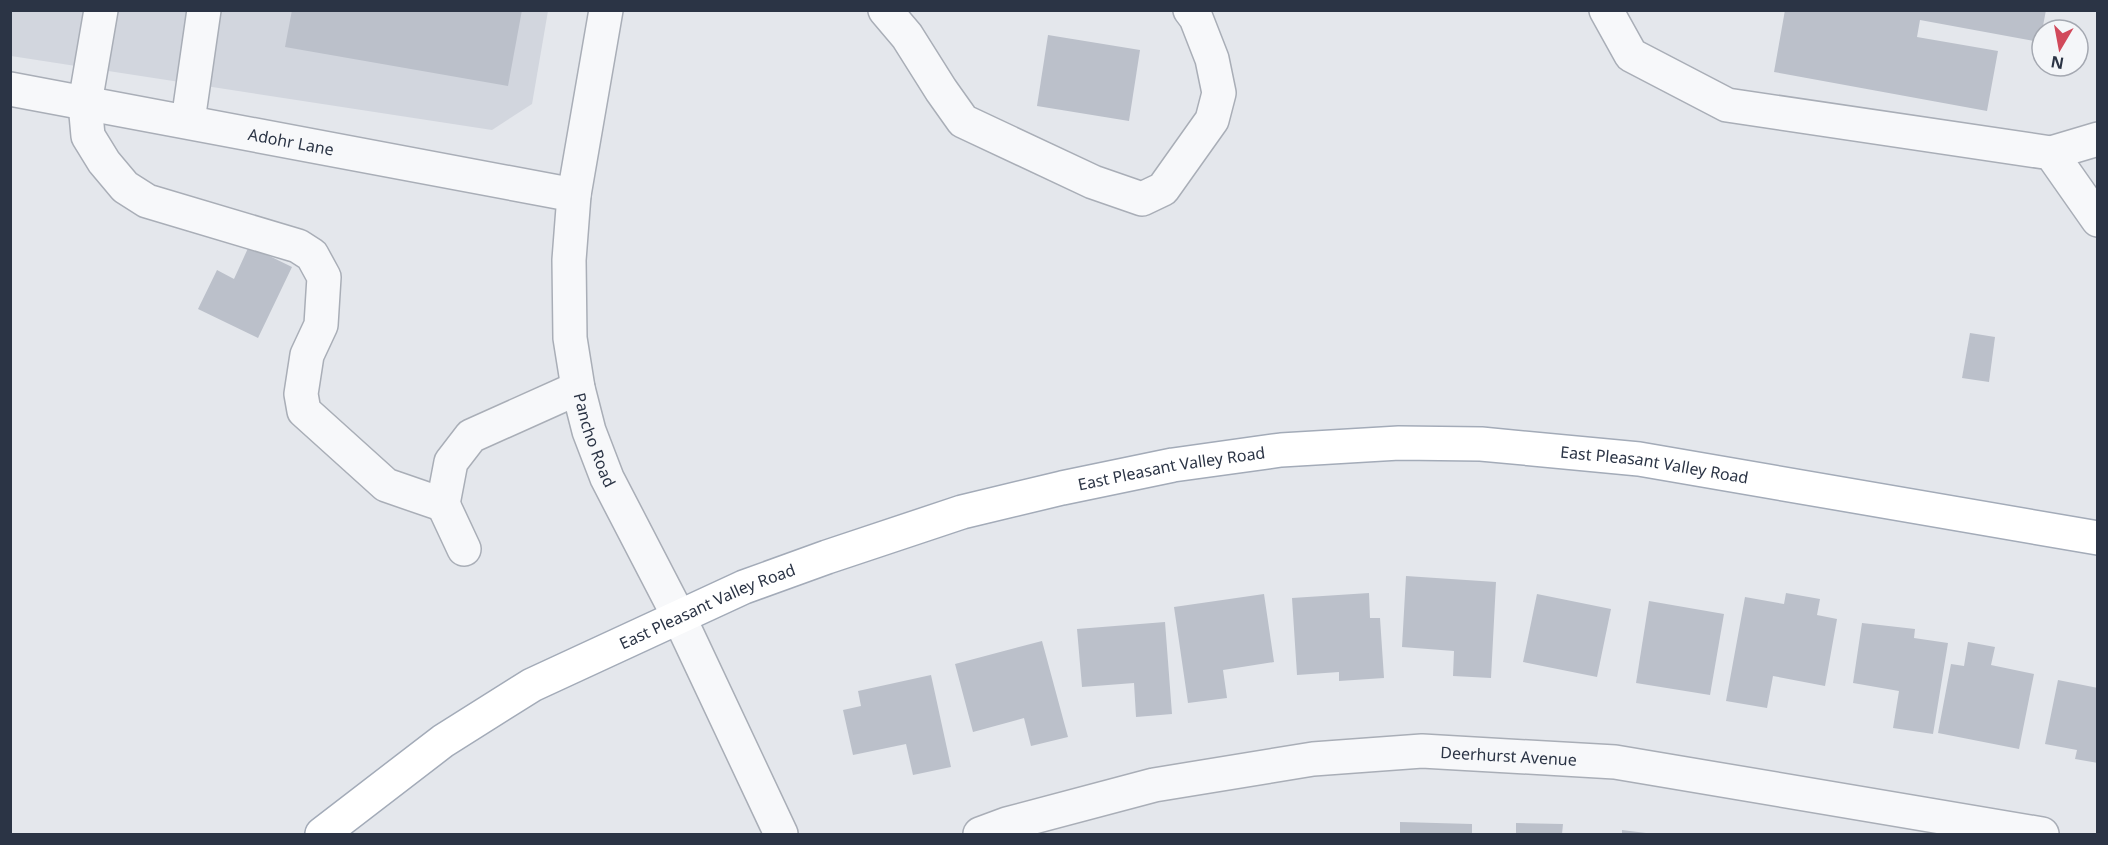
<svg xmlns="http://www.w3.org/2000/svg" width="2108" height="845" font-family="'Noto Sans',sans-serif">
<style>
.built{fill:#d2d6de}
.building{fill:#bbc0ca}
.lines{fill:none;stroke-linecap:round;stroke-linejoin:round}
.minor-casing{stroke:#a9aeb7;stroke-width:36}
.major-casing{stroke:#a3abb8;stroke-width:36}
.minor{stroke:#f7f8fa;stroke-width:33}
.major{stroke:#fff;stroke-width:33}
.labels{text-anchor:middle;stroke-width:4.5;stroke-linejoin:round;paint-order:stroke}
.street-label{font-size:16px;fill:#2b3445;stroke:#f4f6f9}
</style>
<rect width="100%" height="100%" fill="#e4e7ec"/>
<path class="built" d="M10,11H548L532,104L492,130L11,56Z"/>
<g class="building">
<path d="M292,10H522L508,86L285,47Z"/>
<path d="M1785,10H2046L2040,42L1920,20L1917,37L1998,51L1987,111L1774,72Z"/>
<path d="M1048,35L1140,50L1129,121L1037,106Z"/>
<path d="M249,246L292,267L258,338L198,309L217,270L234,279Z"/>
<path d="M1970,333L1995,337L1989,382L1962,378Z"/>
<path d="M1406,576L1496,582L1491,678L1453,676L1454,651L1402,647Z"/>
<path d="M1369,593L1370,618H1380L1384,678L1339,681V672L1297,675L1292,598Z"/>
<path d="M1786,593L1820,599L1817,615L1837,619L1825,686L1773,676L1767,708L1726,701L1745,597L1784,604Z"/>
<path d="M1264,594L1274,662L1223,670L1227,698L1188,703L1174,607Z"/>
<path d="M1537,594L1611,609L1597,677L1523,662Z"/>
<path d="M1649,601L1724,614L1710,695L1636,683Z"/>
<path d="M1165,622L1172,714L1136,717L1134,683L1082,687L1077,629Z"/>
<path d="M1862,623L1915,629L1914,638L1948,643L1933,734L1893,728L1899,691L1853,683Z"/>
<path d="M1042,641L1068,737L1031,746L1024,718L973,732L955,664Z"/>
<path d="M1968,642L1995,647L1991,665L2034,674L2019,749L1938,733L1951,664L1964,666Z"/>
<path d="M931,675L951,767L913,775L906,744L853,755L843,710L861,706L858,691Z"/>
<path d="M2058,680L2098,688V763L2075,759L2077,750L2045,744Z"/>
<path d="M1400,822L1472,824V834H1400Z"/>
<path d="M1516,823L1563,824L1562,834H1516Z"/>
<path d="M1622,830L1646,833V834H1622Z"/>
</g>
<g class="lines">
<defs>
<g id="minor">
<path d="M101,10L85,103L88,136L104,162L125,187L147,201L298,246L312,255L324,277L321,325L307,355L301,394L304,411L386,485L444,505"/>
<path id="s1" d="M606,10L574,195L569,260L570,338L578,388L589,431L607,478L679,617L781,834"/>
<path d="M885,10L907,36L941,90L963,121L1093,182L1142,199L1163,189L1212,120L1219,93L1212,59L1196,18L1190,10"/>
<path d="M1606,10L1631,55L1727,105L2051,153L2098,220"/>
<path id="s2" d="M10,89L574,195"/>
<path d="M188,121L204,10"/>
<path d="M2051,153L2098,139"/>
<path d="M464,549L443,504L451,462L471,436L578,388"/>
<path id="s3" d="M980,834L1007,824L1154,785L1313,759L1422,751L1615,762L2042,834"/>
</g>
<g id="major">
<path id="s4" d="M322,834L443,741L532,685L744,587L827,557L962,512L1062,488L1173,465L1281,450L1399,443L1481,444L1639,459L2098,538"/>
</g>
</defs>
<use href="#minor" class="minor-casing"/>
<use href="#major" class="major-casing"/>
<use href="#minor" class="minor"/>
<use href="#major" class="major"/>
</g>
<g class="labels">
<g class="street-label">
<text dy="6" stroke="none"><textPath href="#s2" startOffset="286">Adohr Lane</textPath></text>
<text dy="6" stroke="none"><textPath href="#s1" startOffset="436">Pancho Road</textPath></text>
<text dy="6" stroke="none"><textPath href="#s4" startOffset="1422">East Pleasant Valley Road</textPath></text>
<text dy="6" stroke="none"><textPath href="#s4" startOffset="936">East Pleasant Valley Road</textPath></text>
<text dy="6" stroke="none"><textPath href="#s4" startOffset="450">East Pleasant Valley Road</textPath></text>
<text dy="6" stroke="none"><textPath href="#s3" startOffset="538">Deerhurst Avenue</textPath></text>
</g>
</g>
<rect width="2108" height="845" fill="none" stroke="#2b3445" stroke-width="24"/>
<g transform="translate(2060 48) rotate(190)"><circle r="28" fill="#f4f6f9" stroke="#a4a8b1" stroke-width="1.5"/>
<path d="M0-4.5L10 22L0 15L-10 22Z" fill="#d1495b"/>
<text y="-9" font-size="16" font-weight="bold" text-anchor="middle" fill="#2b3445">N</text>
</g>
</svg>
